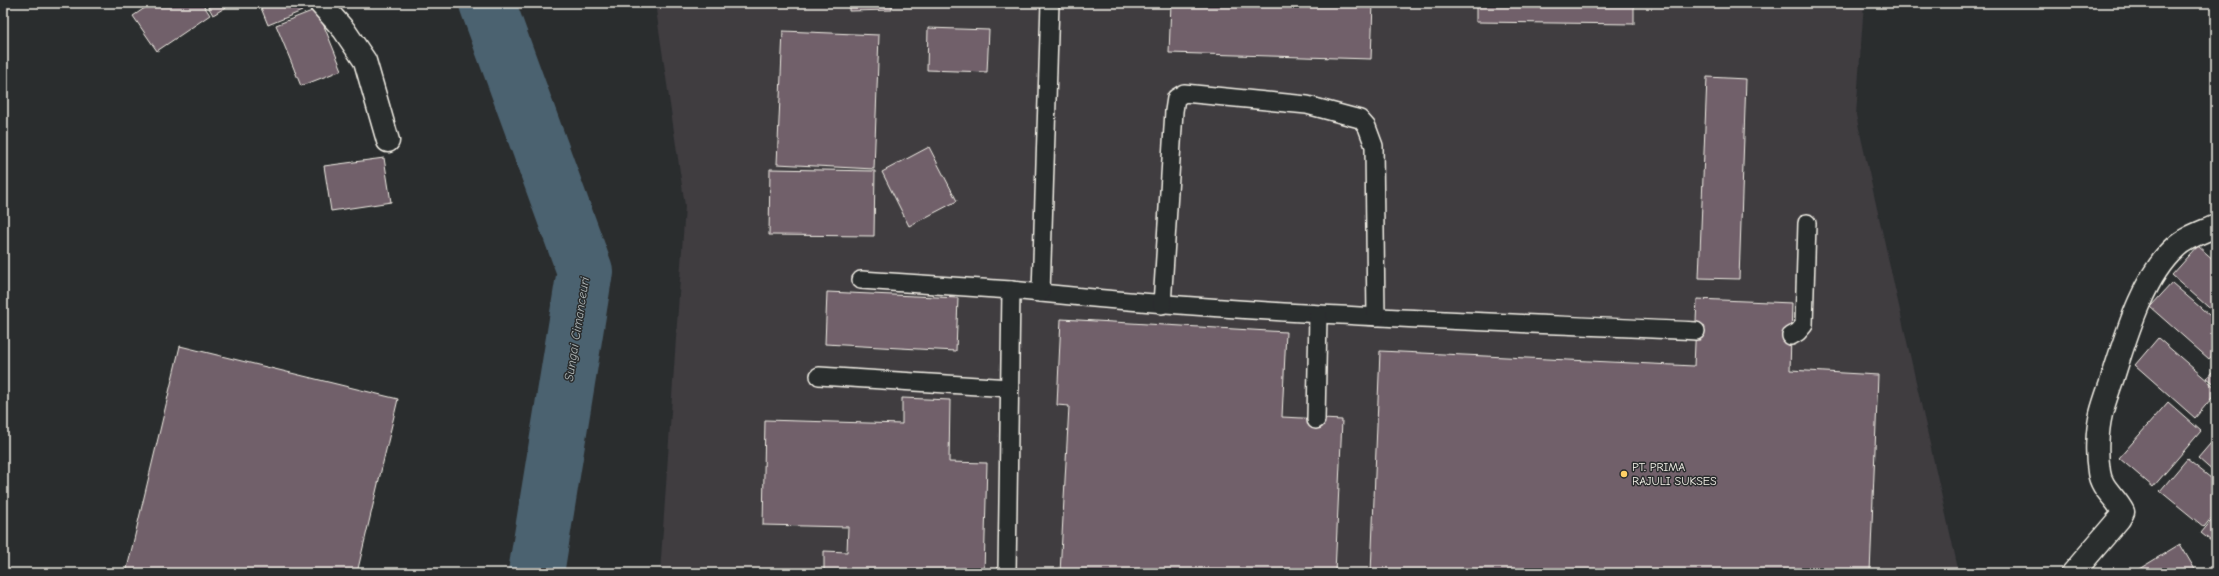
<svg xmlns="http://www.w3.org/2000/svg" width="2219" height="576" font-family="'Comic Neue',sans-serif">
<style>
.built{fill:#3f3c40}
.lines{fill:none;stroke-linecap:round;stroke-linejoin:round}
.river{stroke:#4c6270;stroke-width:56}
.building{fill:#71606b;stroke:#f4f1e8}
.service-casing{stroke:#f4f1e8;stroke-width:20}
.minor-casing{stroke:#f4f1e8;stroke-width:25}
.service{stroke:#2a2d2e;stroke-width:17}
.minor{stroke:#2a2d2e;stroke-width:22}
.poi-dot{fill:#ffd166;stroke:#2a2d2e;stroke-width:1.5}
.labels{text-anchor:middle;stroke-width:3;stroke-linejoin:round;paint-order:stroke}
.poi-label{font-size:12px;fill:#f4f1e8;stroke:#2a2d2e;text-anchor:start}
.water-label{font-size:13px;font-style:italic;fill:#b1b8b8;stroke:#2a2d2e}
</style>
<rect width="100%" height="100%" fill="#2a2d2e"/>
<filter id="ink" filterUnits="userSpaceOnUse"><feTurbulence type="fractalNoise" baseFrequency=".025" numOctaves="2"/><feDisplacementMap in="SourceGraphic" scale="8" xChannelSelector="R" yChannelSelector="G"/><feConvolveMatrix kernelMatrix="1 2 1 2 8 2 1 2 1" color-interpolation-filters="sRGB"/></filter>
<g filter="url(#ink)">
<path class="built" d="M655,3H1864L1856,115L1959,573H660L685,206Z"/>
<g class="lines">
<path class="river" d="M487,3L585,271L536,573"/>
</g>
<g class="building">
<path d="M152,3H202L210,15L157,51L133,16Z"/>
<path d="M206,3H233L213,15Z"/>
<path d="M259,3H299L302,11L268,25Z"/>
<path d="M849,3H892V10L849,11Z"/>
<path d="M1171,3H1373L1371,59L1169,53Z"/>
<path d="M1476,3H1634V24L1476,22Z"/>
<path d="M317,9L342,70L301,86L276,25Z"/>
<path d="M928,28L989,30L987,72L927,70Z"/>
<path d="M783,31L879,35L874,169L777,164Z"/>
<path d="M1707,77L1746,79L1739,279L1699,278Z"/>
<path d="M929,147L957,201L909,226L882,172Z"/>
<path d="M384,158L391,202L331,211L324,166Z"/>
<path d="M770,169L875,171L874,236L769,235Z"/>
<path d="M2198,246L2216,262V314L2172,275Z"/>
<path d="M2172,283L2216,321V351L2209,359L2150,307Z"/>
<path d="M827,292L958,298L956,351L825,344Z"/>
<path d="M1697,299L1792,303L1790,370L1878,375L1870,573H1371L1380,351L1694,366Z"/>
<path d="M1061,319L1286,332L1282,417L1342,420L1335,573H1060L1069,406L1057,405Z"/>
<path d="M2158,338L2216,388V393L2195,418L2135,365Z"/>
<path d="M180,346L398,399L357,573H126Z"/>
<path d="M2216,367V385L2207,378Z"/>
<path d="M902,398L950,400L949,462L987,463L984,573H824V551L847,552L848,527L763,525L765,420L902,424Z"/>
<path d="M2168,402L2201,431L2153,487L2119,458Z"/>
<path d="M2216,437V474L2198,458Z"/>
<path d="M2187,459L2216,482V512L2204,527L2160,491Z"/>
<path d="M2216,515V545L2201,533Z"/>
<path d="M2180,544L2197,573H2141L2139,569Z"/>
</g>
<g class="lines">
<defs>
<g id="service">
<path d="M861,280L1011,290"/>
<path d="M1041,293C1259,315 1477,321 1696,331"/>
<path d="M1162,305L1174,111L1176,98L1184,93L1307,105L1360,119L1367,127L1374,146L1376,317"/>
<path d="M1791,336L1798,332L1804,325L1807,223"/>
<path d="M819,376L1010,388"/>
<path d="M1316,420L1318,315"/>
<path d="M1007,573L1011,290L1041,293L1050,3"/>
</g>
<g id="minor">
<path d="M320,3L344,30L365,61L388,141"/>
<path d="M2073,573L2119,519L2123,512C2116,497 2101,489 2099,472C2096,454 2097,431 2101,414C2104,402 2109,389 2113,377C2126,336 2143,276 2176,247C2186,237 2203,232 2216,226"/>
</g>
</defs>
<use href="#service" class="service-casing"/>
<use href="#minor" class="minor-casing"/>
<use href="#service" class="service"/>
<use href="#minor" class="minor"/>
</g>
</g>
<circle class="poi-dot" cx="1624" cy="474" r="4"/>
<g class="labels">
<g class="poi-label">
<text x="1632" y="471">PT. PRIMA<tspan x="1632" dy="14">RAJULI SUKSES</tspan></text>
</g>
<g class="water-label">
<text transform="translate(576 329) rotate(-81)" y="5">Sungai Cimanceuri</text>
</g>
</g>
<rect width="2219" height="576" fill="none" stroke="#2a2d2e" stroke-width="16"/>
<rect x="8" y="8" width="2203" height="560" fill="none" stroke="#f4f1e8" stroke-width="1.5" filter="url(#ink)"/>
</svg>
